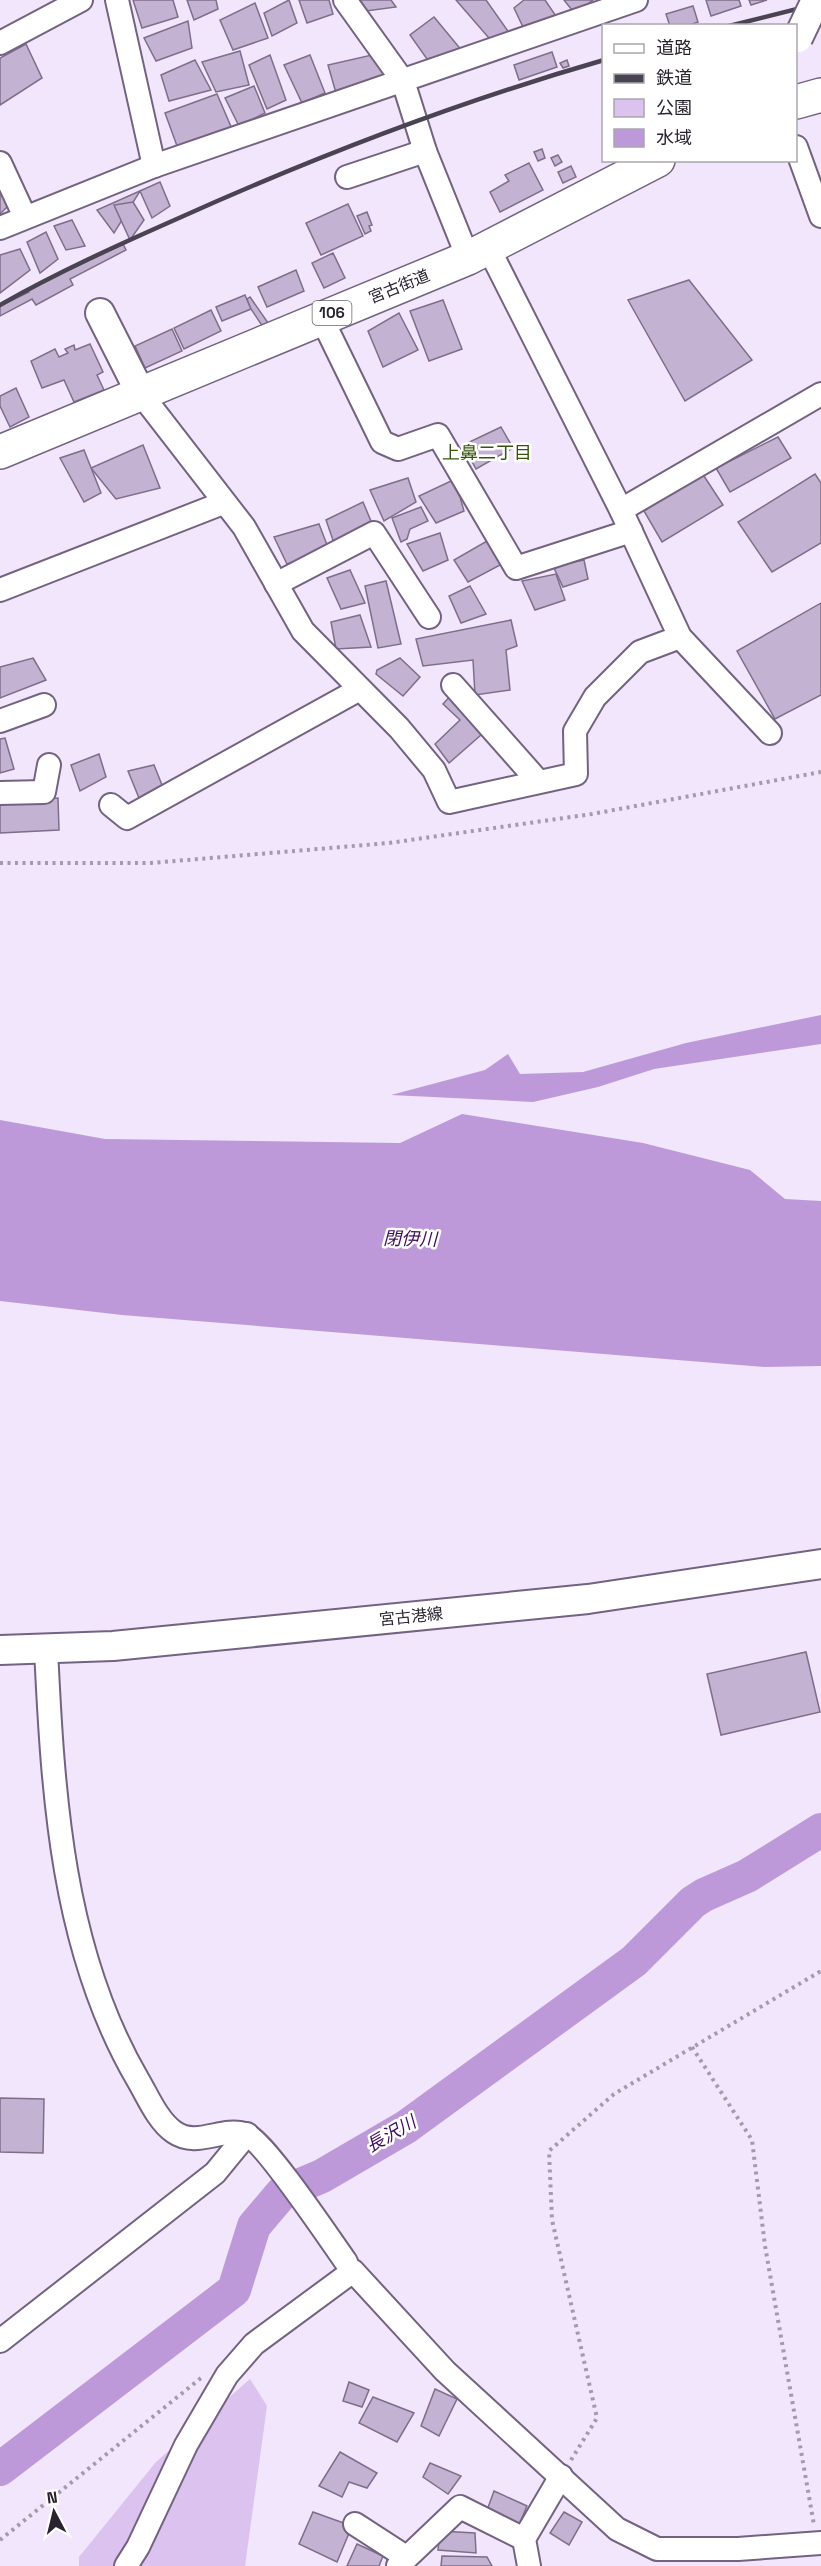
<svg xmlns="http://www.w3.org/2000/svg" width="821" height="2566" font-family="'Space Grotesk','Noto Sans JP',sans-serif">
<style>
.green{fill:#dbc2ef}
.water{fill:#bd99d9}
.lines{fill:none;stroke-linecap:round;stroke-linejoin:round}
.river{stroke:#bd99d9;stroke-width:34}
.building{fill:#c4b2d2;stroke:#7e6d8b;stroke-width:1.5}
.minor-casing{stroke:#736280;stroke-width:26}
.major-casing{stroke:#736280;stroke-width:32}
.highway-casing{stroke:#736280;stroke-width:36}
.path{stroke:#a39aab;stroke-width:4;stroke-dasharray:3 4.5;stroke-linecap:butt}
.minor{stroke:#fff;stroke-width:22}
.major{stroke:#fff;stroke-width:28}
.highway{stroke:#fff;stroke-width:33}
.rail{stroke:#4a4351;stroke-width:4.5}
.major-bridge-casing{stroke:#736280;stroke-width:32;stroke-linecap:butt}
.major-bridge{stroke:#fff;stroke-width:28}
.labels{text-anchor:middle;stroke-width:5;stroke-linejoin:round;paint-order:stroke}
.shield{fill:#fff;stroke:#69646d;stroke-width:1.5}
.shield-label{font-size:15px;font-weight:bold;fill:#29222f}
.street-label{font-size:16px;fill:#29222f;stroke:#fff}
.neighbourhood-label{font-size:18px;fill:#37540e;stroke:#fff}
.water-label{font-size:18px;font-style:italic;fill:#3f0d5a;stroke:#fff}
</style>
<rect width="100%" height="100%" fill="#f1e6fb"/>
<path class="green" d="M250,2379L267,2406L245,2566H79V2557L156,2462Z"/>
<g class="water">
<path d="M821,1015V1044L654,1069L598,1087L533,1102L391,1095L485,1070L508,1054L520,1074L583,1072L686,1043Z"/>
<path d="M462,1114L643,1143L750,1170L785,1199L821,1201V1366L764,1367L122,1315L0,1301V1120L105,1139L400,1143Z"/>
</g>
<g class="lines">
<path class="river" d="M0,2469L234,2290L254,2226L282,2193L322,2176L406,2127L634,1961L693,1902L704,1895L747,1876L821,1830"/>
</g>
<g class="building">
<path d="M133,0H173L178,17L142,28Z"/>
<path d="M187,0H216L218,9L194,20Z"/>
<path d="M289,0L297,23L272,36L264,13Z"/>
<path d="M299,0H329L333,14L307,23Z"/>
<path d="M359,0H391L396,7L366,11Z"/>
<path d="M456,0H486L510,34L495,45Z"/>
<path d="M524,0H545L558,19L524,29L514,8Z"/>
<path d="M564,0H593L575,14Z"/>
<path d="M706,0H739L741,6L711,16Z"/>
<path d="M749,0H767L751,5Z"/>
<path d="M255,3L268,38L233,50L220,20Z"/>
<path d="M693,6L698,22L687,26H670L666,14Z"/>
<path d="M434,17L463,52L427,59L410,35Z"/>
<path d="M188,21L192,48L156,61L144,38Z"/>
<path d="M26,44L42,78L0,105V58Z"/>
<path d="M240,51L249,85L216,92L202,62Z"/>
<path d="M552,52L557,67L519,80L514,65Z"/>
<path d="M376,54L388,79L338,100L328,65Z"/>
<path d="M270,55L286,100L267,109L249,65Z"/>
<path d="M310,55L325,93L302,103L284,65Z"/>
<path d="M195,60L211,90L169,101L161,75Z"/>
<path d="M567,60L569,66L563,68L560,63Z"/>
<path d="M254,86L265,113L239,126L225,98Z"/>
<path d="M217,94L235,136L177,146L165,113Z"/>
<path d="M542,149L545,158L538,161L534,152Z"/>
<path d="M558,155L562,162L555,166L551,158Z"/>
<path d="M529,163L543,190L500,212L490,192L509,181L505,175Z"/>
<path d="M571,166L576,177L563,183L558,172Z"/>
<path d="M0,177L12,202L0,214Z"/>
<path d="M160,182L170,206L152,218L140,191L114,233L97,210Z"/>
<path d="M133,202L144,220L130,240L114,205Z"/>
<path d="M348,204L363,236L321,255L306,223Z"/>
<path d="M367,212L372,225L369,226L371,231L365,234L357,216Z"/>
<path d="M72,220L85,246L66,250L54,226Z"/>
<path d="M46,232L58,259L40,273L27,242Z"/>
<path d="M123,244L126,250L70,279L73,285L36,305L32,299L0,316V306L29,292L27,289Z"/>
<path d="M20,249L30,270L0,293V255Z"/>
<path d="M333,253L345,278L324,288L312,263Z"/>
<path d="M296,270L304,291L267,307L258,287Z"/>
<path d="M689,280L752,360L685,401L628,300Z"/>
<path d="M245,295L251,309L222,321L216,307Z"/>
<path d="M250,297L273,330L267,333L251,309L247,299Z"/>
<path d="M443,300L462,349L429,361L410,311Z"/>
<path d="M211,310L221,331L184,349L174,328Z"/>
<path d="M399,313L418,350L383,367L368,331Z"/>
<path d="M172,329L182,351L145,368L135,346Z"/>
<path d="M90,344L103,372L97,375L104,390L74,402L64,380L42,388L31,361L55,349L59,357L68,353L65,349L74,345L75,350Z"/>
<path d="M16,388L29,417L10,427L0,406V396Z"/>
<path d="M501,427L513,448L476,469L463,445Z"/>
<path d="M778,437L791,458L730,492L716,468Z"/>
<path d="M143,445L160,488L116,499L91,468Z"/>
<path d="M84,450L101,493L84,502L60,458Z"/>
<path d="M702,473L723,505L662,542L644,511Z"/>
<path d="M815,474L821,483V543L772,572L738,522Z"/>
<path d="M408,478L416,502L384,521L370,490Z"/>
<path d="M451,481L460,497L464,511L436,523L419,496Z"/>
<path d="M363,502L373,526L335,546L326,520Z"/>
<path d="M421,507L428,521L410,529L407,539L401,542L392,518Z"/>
<path d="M319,524L329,550L287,564L274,537Z"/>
<path d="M440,533L448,560L423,571L407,544Z"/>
<path d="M487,541L502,564L468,582L454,560Z"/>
<path d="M584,560L588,579L563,587L553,566Z"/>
<path d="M350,570L365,603L341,609L327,578Z"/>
<path d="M556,574L565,600L535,610L522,581Z"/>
<path d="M386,581L401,644L378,648L365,586Z"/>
<path d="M470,586L486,614L461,623L449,596Z"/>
<path d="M821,603V695L775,719L737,651Z"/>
<path d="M360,615L371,647L336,649L331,622Z"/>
<path d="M511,620L517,646L506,650L510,690L475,695L473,660L423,666L416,639Z"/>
<path d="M33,658L46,680L0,698V667Z"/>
<path d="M400,658L420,677L403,696L376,674L377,670Z"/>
<path d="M454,692L489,728L449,763L435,744L460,720L443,704Z"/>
<path d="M5,738L14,769L0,773V739Z"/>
<path d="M99,754L106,777L80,791L71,765Z"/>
<path d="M154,765L162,785L139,798L128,771Z"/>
<path d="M58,798L59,830L0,833V803Z"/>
<path d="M806,1652L820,1712L721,1735L707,1674Z"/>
<path d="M0,2098L44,2099L43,2153L0,2152Z"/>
<path d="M349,2382L369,2390L362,2407L343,2401Z"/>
<path d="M435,2389L457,2399L439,2436L421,2426Z"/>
<path d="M373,2397L414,2413L397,2442L359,2423Z"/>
<path d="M340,2452L377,2473L367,2488L349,2482L342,2497L319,2486Z"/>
<path d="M430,2463L461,2476L448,2494L423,2477Z"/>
<path d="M494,2491L527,2506L518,2527L486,2513Z"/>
<path d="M313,2512L352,2526L337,2562L299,2544Z"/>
<path d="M564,2512L582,2522L569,2545L550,2533Z"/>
<path d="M440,2531L475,2533L476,2553L438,2550Z"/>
<path d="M357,2544L383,2556L379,2566H347Z"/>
<path d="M442,2556L487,2557L492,2566H441Z"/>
</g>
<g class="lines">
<defs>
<g id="minor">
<path d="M117,0L154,166"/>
<path d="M345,0L403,81L425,151L468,258"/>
<path d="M0,43L81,0"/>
<path d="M796,147L821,216"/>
<path d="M0,163L25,217"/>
<path d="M347,177L425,151"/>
<path d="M0,228L154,166L636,0"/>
<path d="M488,247L621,510L680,637L770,733"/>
<path d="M321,317L382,442L398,449L438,435L516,568L631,531"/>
<path d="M141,394L244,527L303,631L399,728L434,770L449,802L576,774L575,731L595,697L640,652L680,637"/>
<path d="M621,510L821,394"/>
<path d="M276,584L374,533L429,617"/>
<path d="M0,590L223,503"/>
<path d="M453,685L538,781"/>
<path d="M0,721L44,705"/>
<path d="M0,793L44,792L49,765"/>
<path d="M111,805L127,818L360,689"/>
<path d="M46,1649C53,1796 62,1950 138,2080C148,2097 158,2121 174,2132C197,2148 221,2127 245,2134C263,2139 331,2241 346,2262"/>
<path d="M0,2341L215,2173L247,2134"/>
<path d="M355,2524L406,2557"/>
<path d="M126,2566L138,2547L186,2445L227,2375L254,2344L353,2271L445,2371L617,2529L657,2549H738L821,2543"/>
<path d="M398,2566L460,2507L524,2539"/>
<path d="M529,2566L524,2539L561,2476"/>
</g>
<g id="major">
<path d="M100,313L141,394"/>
<path d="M0,1650L113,1646L588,1599L821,1564"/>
</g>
<g id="highway">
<path d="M796,102L821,95"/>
<path d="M0,452L468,258L658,160"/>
</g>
</defs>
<use href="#minor" class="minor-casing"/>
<use href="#major" class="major-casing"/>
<use href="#highway" class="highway-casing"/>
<g class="path">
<path d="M0,863H151L389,843L592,814L821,772"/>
<path d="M692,2047L752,2140L765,2246L814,2525"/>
<path d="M571,2460L597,2418L552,2220L549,2151L614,2094L821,1971"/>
<path d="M0,2540L201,2378"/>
</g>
<use href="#minor" class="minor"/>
<use href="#major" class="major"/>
<use href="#highway" class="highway"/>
<g class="rail">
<path d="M729,26L821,3"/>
<path d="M0,305C58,272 118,245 179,218C317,156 458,102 604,60"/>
</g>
<defs>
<path id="major-bridge" d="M798,38L816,0"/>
</defs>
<use href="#major-bridge" class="major-bridge-casing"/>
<use href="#major-bridge" class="major-bridge"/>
</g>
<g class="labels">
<rect class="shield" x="312.5" y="301" width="39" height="24" rx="4.5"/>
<g class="shield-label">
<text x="332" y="318">106</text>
</g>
<g class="street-label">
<text transform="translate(399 286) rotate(-22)" y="6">宮古街道</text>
<text transform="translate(411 1616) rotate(-6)" y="6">宮古港線</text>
</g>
<g class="neighbourhood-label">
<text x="487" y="459">上鼻二丁目</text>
</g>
<g class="water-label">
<text transform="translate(410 1239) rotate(1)" y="6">閉伊川</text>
<text transform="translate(391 2134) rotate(-30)" y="6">長沢川</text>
</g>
</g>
<rect x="602" y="24" width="195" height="138" fill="#ffffff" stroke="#a9a7ac" stroke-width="1.5"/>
<rect x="614" y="44" width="30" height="9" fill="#ffffff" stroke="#a9a7ac" stroke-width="1.5"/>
<text x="656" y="54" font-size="18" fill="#29222f">道路</text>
<rect x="614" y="74" width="30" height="9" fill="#4a4351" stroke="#a9a7ac" stroke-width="1.5"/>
<text x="656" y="84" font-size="18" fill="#29222f">鉄道</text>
<rect x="614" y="99" width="30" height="18" fill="#dbc2ef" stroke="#a9a7ac" stroke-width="1.5"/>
<text x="656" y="114" font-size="18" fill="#29222f">公園</text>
<rect x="614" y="129" width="30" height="18" fill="#bd99d9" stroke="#a9a7ac" stroke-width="1.5"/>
<text x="656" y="144" font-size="18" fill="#29222f">水域</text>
<g transform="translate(54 2512) rotate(353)" stroke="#ffffff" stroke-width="4.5" paint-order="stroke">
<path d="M0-4.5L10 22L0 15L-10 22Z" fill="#29222f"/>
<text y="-9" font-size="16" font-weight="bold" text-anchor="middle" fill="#29222f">N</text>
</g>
</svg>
